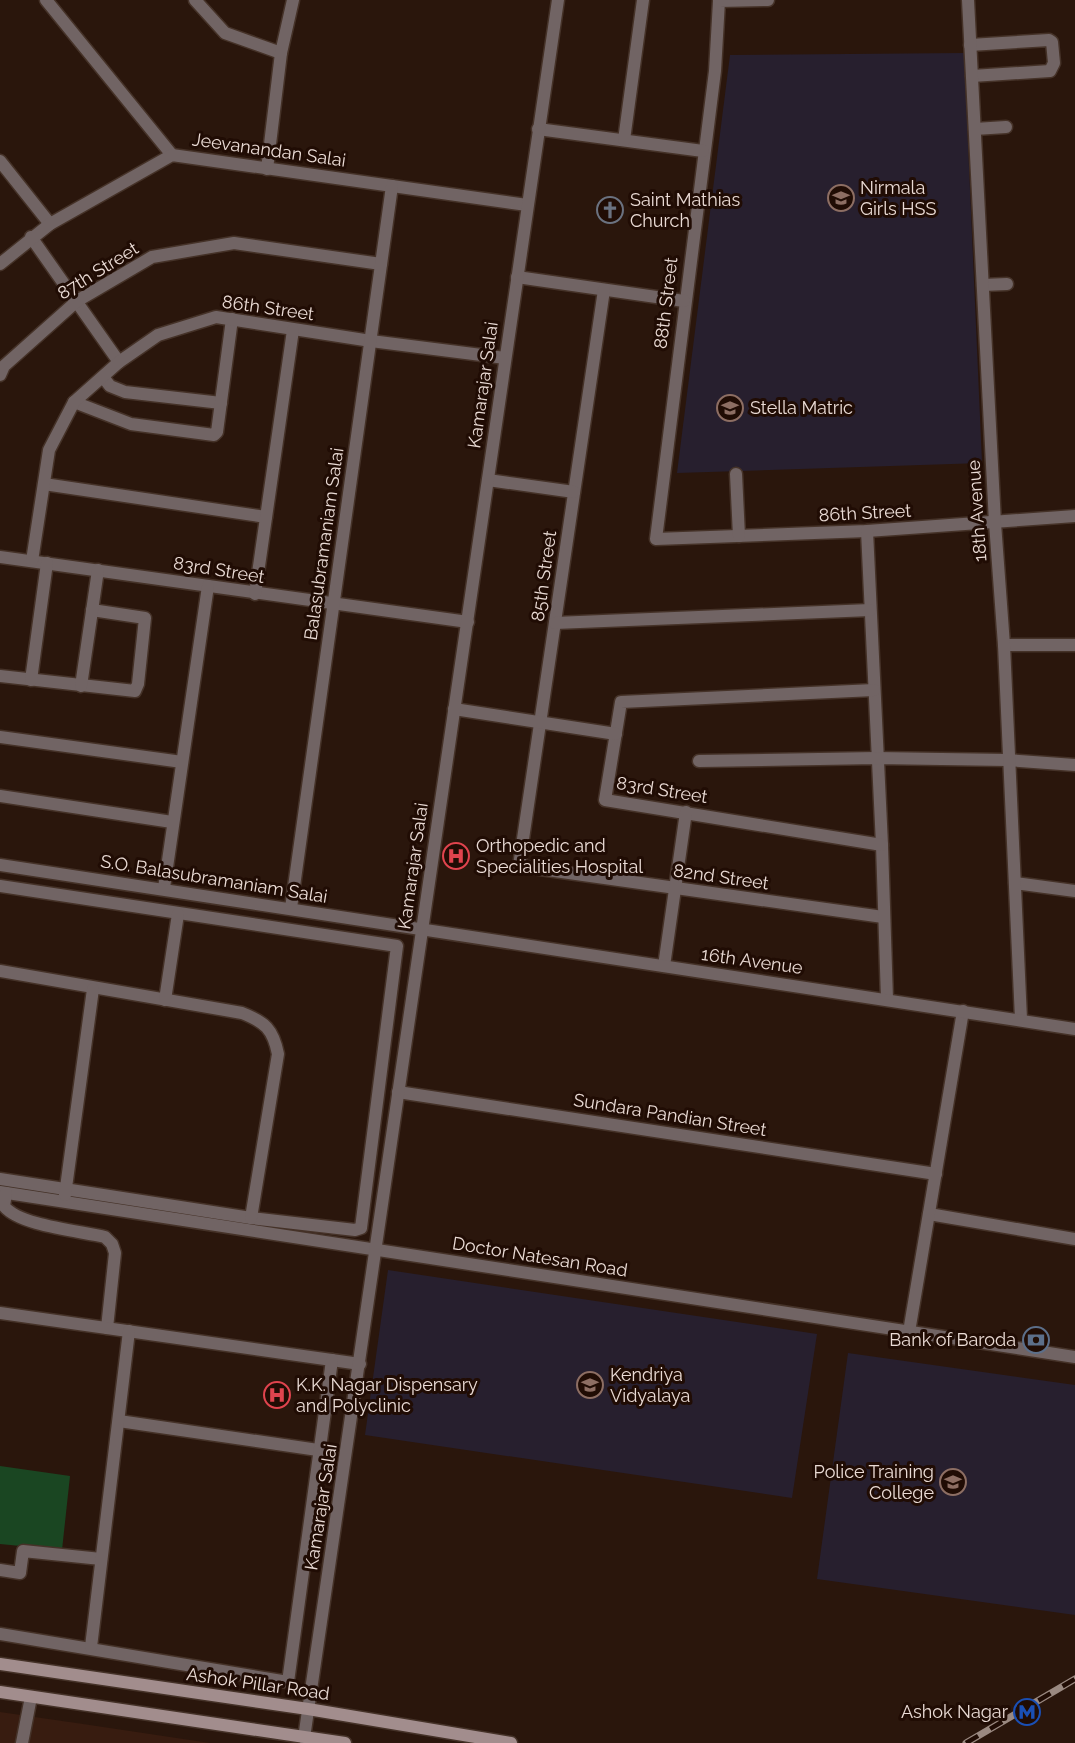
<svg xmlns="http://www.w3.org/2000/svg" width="1075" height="1743" font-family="Raleway,sans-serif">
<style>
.built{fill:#381c10}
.education{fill:#271f2e}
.green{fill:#1a4622}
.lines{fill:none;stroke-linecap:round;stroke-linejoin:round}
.minor-casing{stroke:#453228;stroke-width:15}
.tertiary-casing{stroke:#453228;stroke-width:15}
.secondary-casing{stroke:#453228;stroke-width:15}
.minor{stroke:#716464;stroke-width:12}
.tertiary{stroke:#716464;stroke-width:12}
.secondary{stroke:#a28d8d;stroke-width:12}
.rail-casing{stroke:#9a8981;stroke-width:7}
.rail{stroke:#200c04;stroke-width:4.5;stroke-dasharray:14;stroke-linecap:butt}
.labels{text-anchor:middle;stroke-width:6;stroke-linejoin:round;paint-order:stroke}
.street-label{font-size:18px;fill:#eadbd5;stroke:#200c04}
.poi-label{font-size:18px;fill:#eadbd5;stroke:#200c04;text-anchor:start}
</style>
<rect width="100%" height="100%" fill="#2a160c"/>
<path class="built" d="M0,1712L83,1724L210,1743H0Z"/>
<g class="education">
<path d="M964,53L982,463L677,473L730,55Z"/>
<path d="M388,1270L817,1334L792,1498L365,1435Z"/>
<path d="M848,1353L1075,1385V1615L817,1579Z"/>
</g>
<path class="green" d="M0,1466L70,1476L62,1550L0,1544Z"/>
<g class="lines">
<defs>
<g id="minor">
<path d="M46,0L172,155"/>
<path d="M195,0L225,33L281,53"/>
<path d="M768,0L719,1L715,71L656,539L867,531L1075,516"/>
<path d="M970,45L1049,40L1052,42L1054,63L1050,71L972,76"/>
<path d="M538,129L703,151"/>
<path d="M975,129L1006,127"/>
<path d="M624,140L643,0"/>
<path d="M0,161L50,224"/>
<path d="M267,169L281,53L293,0"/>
<path d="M31,237L119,362"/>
<path d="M0,264L50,224L172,155L527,205"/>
<path d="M517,277L684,301"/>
<path d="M983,285L1007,284"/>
<path d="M604,290L519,866L883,917"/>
<path d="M0,375L4,366L77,301L152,257L234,243L381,264"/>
<path d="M103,377L110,386L125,392L221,403"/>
<path d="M74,402L131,424L214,435L217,432L232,319"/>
<path d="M736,474L739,536"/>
<path d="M488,480L574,492"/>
<path d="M44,484L266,517"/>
<path d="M867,531L882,845L887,999"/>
<path d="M0,557L468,622"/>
<path d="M32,561L49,450L74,402L119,362L158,335L216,317L371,341L505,358"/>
<path d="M255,594L293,330"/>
<path d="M555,623L870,610"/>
<path d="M1004,645H1075"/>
<path d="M0,676L135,691L138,684L145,618L92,610"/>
<path d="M31,680L47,563"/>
<path d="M81,686L98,570"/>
<path d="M874,690L621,702L605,800L882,845"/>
<path d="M454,709L616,734"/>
<path d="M0,737L182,762"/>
<path d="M699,761L876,758L1007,760L1075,765"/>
<path d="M0,796L172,822"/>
<path d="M1015,883L1075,891"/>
<path d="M0,886L397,946L361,1228L355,1230L251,1218L0,1179"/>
<path d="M164,888L208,586"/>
<path d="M291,908L392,186"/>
<path d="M664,966L686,812"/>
<path d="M0,971L242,1013C265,1022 273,1029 278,1054L251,1218"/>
<path d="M165,1000L178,914"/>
<path d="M398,1092L936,1174"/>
<path d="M0,1192L1075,1357"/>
<path d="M6,1193L4,1206C19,1226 81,1231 105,1237L112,1244L115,1253L107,1328"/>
<path d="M65,1195L93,989"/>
<path d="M929,1214L1075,1239"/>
<path d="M0,1313L360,1364"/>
<path d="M909,1332L963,1011"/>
<path d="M119,1421L318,1450"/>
<path d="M0,1570L20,1573L23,1551L101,1559"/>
<path d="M0,1634L288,1682L332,1360"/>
<path d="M91,1647L129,1331"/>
<path d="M22,1743L31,1697"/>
</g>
<g id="tertiary">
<path d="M968,0L995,523L1004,645L1021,1019"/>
<path d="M0,865L1075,1029"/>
<path d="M304,1738L558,0"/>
</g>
<g id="secondary">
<path d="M0,1664L308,1709L511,1743"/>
<path d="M0,1692L345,1743"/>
</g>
</defs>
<use href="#minor" class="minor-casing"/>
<use href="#tertiary" class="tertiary-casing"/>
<use href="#secondary" class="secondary-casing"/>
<use href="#minor" class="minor"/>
<use href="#tertiary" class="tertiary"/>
<use href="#secondary" class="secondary"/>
<defs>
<path id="rail" d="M966,1743L1075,1679"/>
</defs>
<use href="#rail" class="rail-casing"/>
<use href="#rail" class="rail"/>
</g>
<defs>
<symbol id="school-ring" viewBox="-11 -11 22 22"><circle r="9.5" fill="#200c04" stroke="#8d6e63" stroke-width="1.5"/><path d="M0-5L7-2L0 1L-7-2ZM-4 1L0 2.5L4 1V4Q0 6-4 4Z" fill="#8d6e63"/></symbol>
<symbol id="church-ring" viewBox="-11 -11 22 22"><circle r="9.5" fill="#200c04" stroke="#6b7280" stroke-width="1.5"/><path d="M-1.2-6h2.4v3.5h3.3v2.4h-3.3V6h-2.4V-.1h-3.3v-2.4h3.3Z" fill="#6b7280"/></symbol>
<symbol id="hospital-ring" viewBox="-11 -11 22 22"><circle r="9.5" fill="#200c04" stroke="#e0444e" stroke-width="1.5"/><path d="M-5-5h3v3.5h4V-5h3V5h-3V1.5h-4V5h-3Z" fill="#e0444e"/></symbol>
<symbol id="bank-ring" viewBox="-11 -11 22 22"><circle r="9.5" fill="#200c04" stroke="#5c6f8a" stroke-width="1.5"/><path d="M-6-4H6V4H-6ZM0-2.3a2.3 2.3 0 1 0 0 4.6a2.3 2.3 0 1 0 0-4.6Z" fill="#5c6f8a"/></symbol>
<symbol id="university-ring" viewBox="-11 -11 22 22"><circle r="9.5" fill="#200c04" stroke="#8d6e63" stroke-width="1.5"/><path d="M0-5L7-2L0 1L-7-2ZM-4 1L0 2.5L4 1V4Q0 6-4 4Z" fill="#8d6e63"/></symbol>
<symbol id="metro-ring" viewBox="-11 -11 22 22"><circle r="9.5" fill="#200c04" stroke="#1a4fb4" stroke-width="1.5"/><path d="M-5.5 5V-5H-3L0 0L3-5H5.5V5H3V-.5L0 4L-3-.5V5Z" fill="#1a4fb4"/></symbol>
</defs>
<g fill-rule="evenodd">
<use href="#school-ring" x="826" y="183" width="30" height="30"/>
<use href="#church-ring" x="595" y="195" width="30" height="30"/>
<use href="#school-ring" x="715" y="393" width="30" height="30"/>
<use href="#hospital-ring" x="441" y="841" width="30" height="30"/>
<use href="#bank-ring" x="1021" y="1325" width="30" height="30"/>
<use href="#school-ring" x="575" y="1370" width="30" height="30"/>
<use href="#hospital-ring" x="262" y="1380" width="30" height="30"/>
<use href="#university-ring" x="938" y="1467" width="30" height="30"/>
<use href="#metro-ring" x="1012" y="1697" width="30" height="30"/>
</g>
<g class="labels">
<g class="street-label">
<text transform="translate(269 150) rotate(8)" y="6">Jeevanandan Salai</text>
<text transform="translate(98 271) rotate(-32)" y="6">87th Street</text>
<text transform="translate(666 303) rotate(-83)" y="6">88th Street</text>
<text transform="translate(268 308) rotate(8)" y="6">86th Street</text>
<text transform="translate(483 385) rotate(-82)" y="6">Kamarajar Salai</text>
<text transform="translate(977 511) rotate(-94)" y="6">18th Avenue</text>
<text transform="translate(865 513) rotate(-3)" y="6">86th Street</text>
<text transform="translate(324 544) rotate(-82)" y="6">Balasubramaniam Salai</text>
<text transform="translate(219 570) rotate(9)" y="6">83rd Street</text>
<text transform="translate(544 576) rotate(-82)" y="6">85th Street</text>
<text transform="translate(662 790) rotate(9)" y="6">83rd Street</text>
<text transform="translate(413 866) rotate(-82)" y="6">Kamarajar Salai</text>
<text transform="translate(721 877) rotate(8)" y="6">82nd Street</text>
<text transform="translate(214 879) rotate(9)" y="6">S.O. Balasubramaniam Salai</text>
<text transform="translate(752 961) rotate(8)" y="6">16th Avenue</text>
<text transform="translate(670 1115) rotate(9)" y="6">Sundara Pandian Street</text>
<text transform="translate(540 1257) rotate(9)" y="6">Doctor Natesan Road</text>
<text transform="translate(321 1507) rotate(-81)" y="6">Kamarajar Salai</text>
<text transform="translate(258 1684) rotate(8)" y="6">Ashok Pillar Road</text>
</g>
<g class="poi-label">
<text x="860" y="194">Nirmala<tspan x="860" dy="21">Girls HSS</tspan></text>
<text x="630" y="206">Saint Mathias<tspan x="630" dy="21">Church</tspan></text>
<text x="750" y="414">Stella Matric</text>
<text x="476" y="852">Orthopedic and<tspan x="476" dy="21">Specialities Hospital</tspan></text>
<text x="1016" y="1346" text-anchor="end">Bank of Baroda</text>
<text x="610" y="1381">Kendriya<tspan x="610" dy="21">Vidyalaya</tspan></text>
<text x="296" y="1391">K.K. Nagar Dispensary<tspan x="296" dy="21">and Polyclinic</tspan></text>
<text x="934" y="1478" text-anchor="end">Police Training<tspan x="934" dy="21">College</tspan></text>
<text x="1008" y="1718" text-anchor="end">Ashok Nagar</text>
</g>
</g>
</svg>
